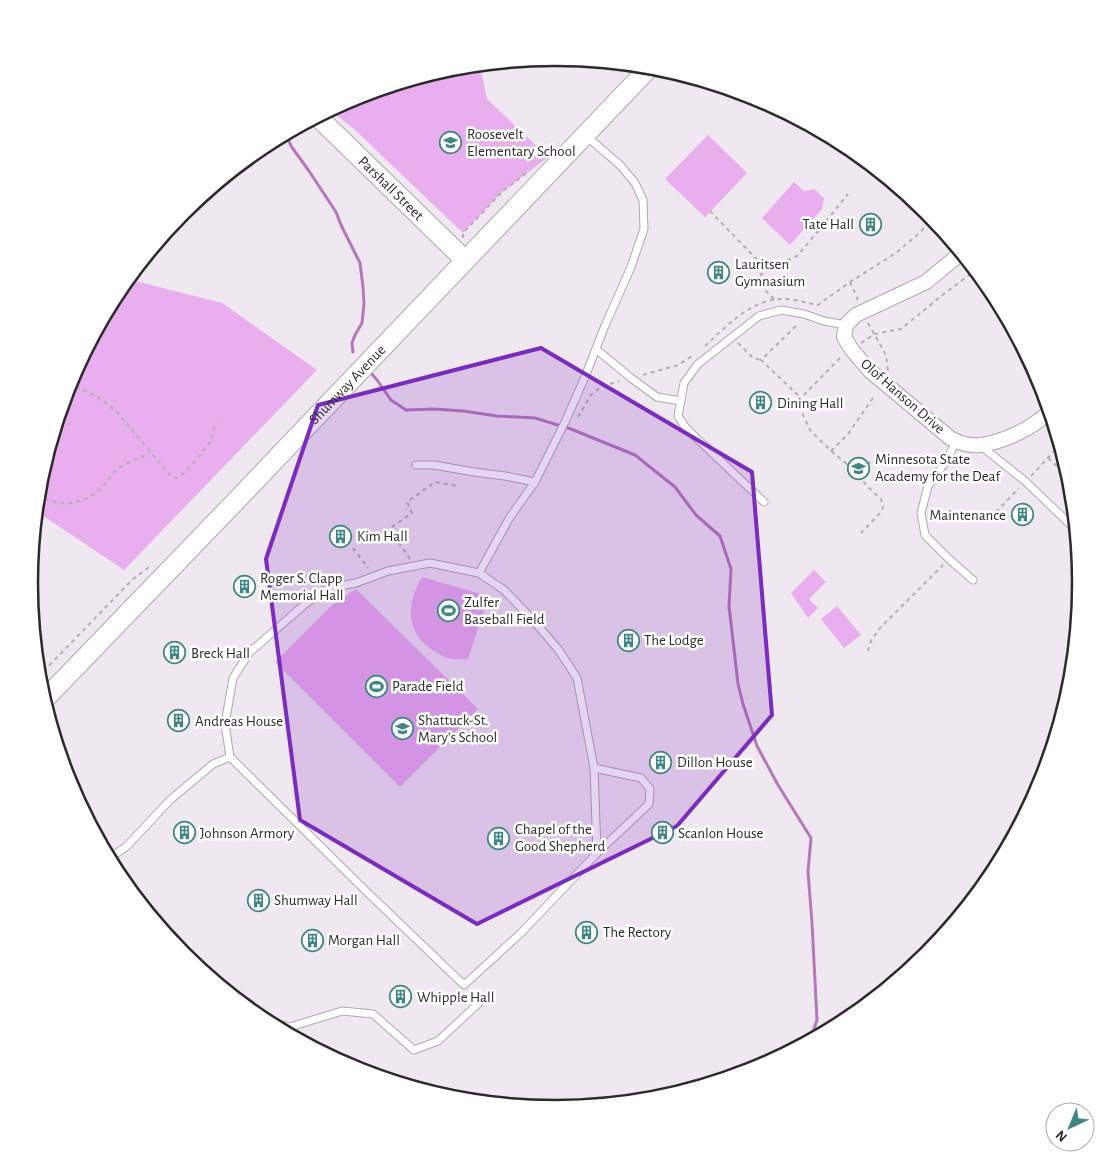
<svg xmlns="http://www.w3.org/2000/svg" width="1110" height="1167" font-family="'Alegreya Sans',sans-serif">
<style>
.green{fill:#e8aeed}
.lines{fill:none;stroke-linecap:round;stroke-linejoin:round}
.stream{stroke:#b578bb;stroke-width:3}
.lane-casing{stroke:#afa8b0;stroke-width:9}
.street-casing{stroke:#afa8b0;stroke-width:16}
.secondary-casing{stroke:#afa8b0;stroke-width:21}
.path{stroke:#b4aeb4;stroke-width:2;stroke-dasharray:4 4;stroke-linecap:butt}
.lane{stroke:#fff;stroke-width:7}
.street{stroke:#fff;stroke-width:14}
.secondary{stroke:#fff;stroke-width:19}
.marked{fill:#7b2cbf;fill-opacity:0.2;stroke:#7b2cbf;stroke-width:4;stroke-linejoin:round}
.labels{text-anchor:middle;stroke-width:5;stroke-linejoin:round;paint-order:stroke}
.poi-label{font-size:15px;fill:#2d2a2d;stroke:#fff;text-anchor:start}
.street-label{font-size:15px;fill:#2d2a2d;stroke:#fff}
.rim{fill:none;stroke:#2d2a2d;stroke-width:2.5}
</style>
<rect width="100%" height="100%" fill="#f0e8f0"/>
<g class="green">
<path d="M475,65L482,75L487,99L548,157L502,192L463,233L354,129L330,110L354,97L453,67Z"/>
<path d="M708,135L747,173L705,217L665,179Z"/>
<path d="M794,182L804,191L814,189L824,198L822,209L790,245L762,218Z"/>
<path d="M127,279L222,303L317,370L124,570L36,511L39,481L69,382L118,291Z"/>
<path d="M814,570L826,582L809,599L818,608L808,618L791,593Z"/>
<path d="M422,577L481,594L486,604L468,659C463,659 457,660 452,659C446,658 440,655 434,651C405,633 406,604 422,577Z"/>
<path d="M356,589L478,709L400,787L275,662L331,606Z"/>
<path d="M837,606L861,635L844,648L821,619Z"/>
</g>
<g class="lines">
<g class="stream">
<path d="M286,134L291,146L309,171L336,212L341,225L360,263L363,287L364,304L362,323L355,335L352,343L353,352"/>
<path d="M371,373L377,380L391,400L406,410L434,409L463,411L497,416L535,418L571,429L635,455L675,487L696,515L720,536L731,569L729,606L738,684L743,704L757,746L778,785L811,838L808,872L812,923L817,1020L810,1041"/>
</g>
<defs>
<g id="lane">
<path d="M596,349L631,378L657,397L681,401"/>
<path d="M956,441L947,460L928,486L921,513L925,535L949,559L973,580"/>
<path d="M981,446L1025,481L1076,530"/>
<path d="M416,465H434L474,472L505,476L535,482"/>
<path d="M764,502L686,428L678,416L684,383L698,364L759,316L781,310L804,314L824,321L846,325"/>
<path d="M430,563L479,573L504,590L532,619L558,649L577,678L594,768L597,853L521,933L464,985L369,894L230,757L225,724L233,678L249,653L304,605L328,588L356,583L388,571Z"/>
<path d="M479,573L510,517L535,482L565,422L585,377L604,328L631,267L644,229L643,200L635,183L620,165L585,135"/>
<path d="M594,768L641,778L650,789L649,804L597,853"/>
<path d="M107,857L114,855L127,846L170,800L213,764L230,757"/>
<path d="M260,1019L290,1027L342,1011L373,1014L414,1050L438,1041L479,1003"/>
</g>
<path id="street" d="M961,253L926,282L856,315L846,325L844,337L852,350L870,371L950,438C959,443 970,446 980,445C1004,442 1033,428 1050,411"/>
<g id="secondary">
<path id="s1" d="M318,117L465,260"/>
<path id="s2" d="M43,701L235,502L650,67"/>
</g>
</defs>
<use href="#lane" class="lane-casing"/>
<use href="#street" class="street-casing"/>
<use href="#secondary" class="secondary-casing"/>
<g class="path">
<path d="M710,211L766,269"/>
<path d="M930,221L954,244"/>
<path d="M463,238V233L502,192L529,171"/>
<path d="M850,282L858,300"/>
<path d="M774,299L756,281L766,269L797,256L814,236L848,194"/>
<path d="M868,323L886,355L888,371"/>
<path d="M796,326L761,360L801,398"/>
<path d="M738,343L753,358L761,360"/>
<path d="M861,343L875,334L901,329L945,293L976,270"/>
<path d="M705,346C728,325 751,299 783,299C795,299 807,303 818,305L850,282L896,253L916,236L933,219"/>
<path d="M840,358L801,398L800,408L810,430L831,451L847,464L904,461L939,456"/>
<path d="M643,375L678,365L692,356"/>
<path d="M69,382L101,399L116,411L170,475C172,476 174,478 177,478C184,476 206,448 210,442C214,436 213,429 217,423"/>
<path d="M578,417L591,395L601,387L619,381"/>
<path d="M831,451L848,434L873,398"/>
<path d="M1048,458L1071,479"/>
<path d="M847,464L872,491L881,499L883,507L881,512L861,533"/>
<path d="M1031,476L1060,445"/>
<path d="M38,495C60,509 85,505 104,485C109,480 113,473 119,468C129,461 140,459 150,452"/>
<path d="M996,512L1019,488"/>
<path d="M353,548L368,568"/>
<path d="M410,559L389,529L412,513L407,502L435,482L453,485L457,487"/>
<path d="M868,651L871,641L880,628L943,565"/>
<path d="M38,677L133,579L152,565"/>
</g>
<use href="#lane" class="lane"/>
<use href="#street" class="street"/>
<use href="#secondary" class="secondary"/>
</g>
<path class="marked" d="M541,348L752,472L772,715L677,826L477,924L300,820L266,559L318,405Z"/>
<defs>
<symbol id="school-ring" viewBox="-11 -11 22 22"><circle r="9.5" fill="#fff" stroke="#3f8783" stroke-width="1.5"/><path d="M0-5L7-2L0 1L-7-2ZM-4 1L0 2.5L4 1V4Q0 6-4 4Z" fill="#3f8783"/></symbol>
<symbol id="building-ring" viewBox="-11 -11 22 22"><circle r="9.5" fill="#fff" stroke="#3f8783" stroke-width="1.5"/><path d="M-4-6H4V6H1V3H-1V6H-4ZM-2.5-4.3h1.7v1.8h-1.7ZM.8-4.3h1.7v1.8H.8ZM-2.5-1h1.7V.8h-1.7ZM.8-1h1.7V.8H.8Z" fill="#3f8783"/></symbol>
<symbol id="stadium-ring" viewBox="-11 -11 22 22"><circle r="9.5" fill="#fff" stroke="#3f8783" stroke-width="1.5"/><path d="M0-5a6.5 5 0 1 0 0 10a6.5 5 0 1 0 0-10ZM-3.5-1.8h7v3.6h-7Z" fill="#3f8783"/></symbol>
</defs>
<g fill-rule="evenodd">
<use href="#school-ring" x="438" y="130" width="25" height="25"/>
<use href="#building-ring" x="858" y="212" width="25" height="25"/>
<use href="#building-ring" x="706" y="260" width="25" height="25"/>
<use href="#building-ring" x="748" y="390" width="25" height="25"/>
<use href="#school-ring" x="846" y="456" width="25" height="25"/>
<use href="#building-ring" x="1010" y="502" width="25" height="25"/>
<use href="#building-ring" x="328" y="524" width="25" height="25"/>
<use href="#building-ring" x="232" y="574" width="25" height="25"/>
<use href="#stadium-ring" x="436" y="598" width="25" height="25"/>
<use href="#building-ring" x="616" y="628" width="25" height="25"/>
<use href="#building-ring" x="162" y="640" width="25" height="25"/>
<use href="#stadium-ring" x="364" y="674" width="25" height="25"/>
<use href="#building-ring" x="166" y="708" width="25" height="25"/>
<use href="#school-ring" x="390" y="716" width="25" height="25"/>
<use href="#building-ring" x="648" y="750" width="25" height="25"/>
<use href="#building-ring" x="172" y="820" width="25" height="25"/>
<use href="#building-ring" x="650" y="820" width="25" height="25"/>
<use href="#building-ring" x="486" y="826" width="25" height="25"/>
<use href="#building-ring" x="246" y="888" width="25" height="25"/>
<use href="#building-ring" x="574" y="920" width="25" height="25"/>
<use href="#building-ring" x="300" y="928" width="25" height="25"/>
<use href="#building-ring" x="388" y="984" width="25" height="25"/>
</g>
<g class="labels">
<g class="poi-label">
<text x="467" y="139">Roosevelt<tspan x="467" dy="17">Elementary School</tspan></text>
<text x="854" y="229" text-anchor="end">Tate Hall</text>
<text x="735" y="269">Lauritsen<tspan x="735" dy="17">Gymnasium</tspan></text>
<text x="777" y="408">Dining Hall</text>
<text x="875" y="464">Minnesota State<tspan x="875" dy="17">Academy for the Deaf</tspan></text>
<text x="1006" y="520" text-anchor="end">Maintenance</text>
<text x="357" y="541">Kim Hall</text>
<text x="260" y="583">Roger S. Clapp<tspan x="260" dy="17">Memorial Hall</tspan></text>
<text x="464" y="607">Zulfer<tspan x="464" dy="17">Baseball Field</tspan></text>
<text x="644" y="645">The Lodge</text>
<text x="191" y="658">Breck Hall</text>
<text x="392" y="691">Parade Field</text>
<text x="418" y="725">Shattuck-St.<tspan x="418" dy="17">Mary’s School</tspan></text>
<text x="195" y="726">Andreas House</text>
<text x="677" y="767">Dillon House</text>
<text x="515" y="834">Chapel of the<tspan x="515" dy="17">Good Shepherd</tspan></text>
<text x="200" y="838">Johnson Armory</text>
<text x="678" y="838">Scanlon House</text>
<text x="274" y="905">Shumway Hall</text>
<text x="603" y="937">The Rectory</text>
<text x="328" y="945">Morgan Hall</text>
<text x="417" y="1002">Whipple Hall</text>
</g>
<g class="street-label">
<text dy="5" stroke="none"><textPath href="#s1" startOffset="102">Parshall Street</textPath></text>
<text dy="5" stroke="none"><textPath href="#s2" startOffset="439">Shumway Avenue</textPath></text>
<text transform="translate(903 396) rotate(41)" y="5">Olof Hanson Drive</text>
</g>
</g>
<path d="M0 0H1110V1167H0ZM38 583a517 517 0 1 1 1034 0a517 517 0 1 1-1034 0Z" fill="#fff" fill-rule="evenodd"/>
<path class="rim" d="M38 583a517 517 0 1 1 1034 0a517 517 0 1 1-1034 0Z"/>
<g transform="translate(1070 1127) rotate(224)"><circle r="24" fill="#ffffff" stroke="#abaaab"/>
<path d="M0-4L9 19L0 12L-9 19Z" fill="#3f8783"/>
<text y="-8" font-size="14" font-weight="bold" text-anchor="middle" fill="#2d2a2d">N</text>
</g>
</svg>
